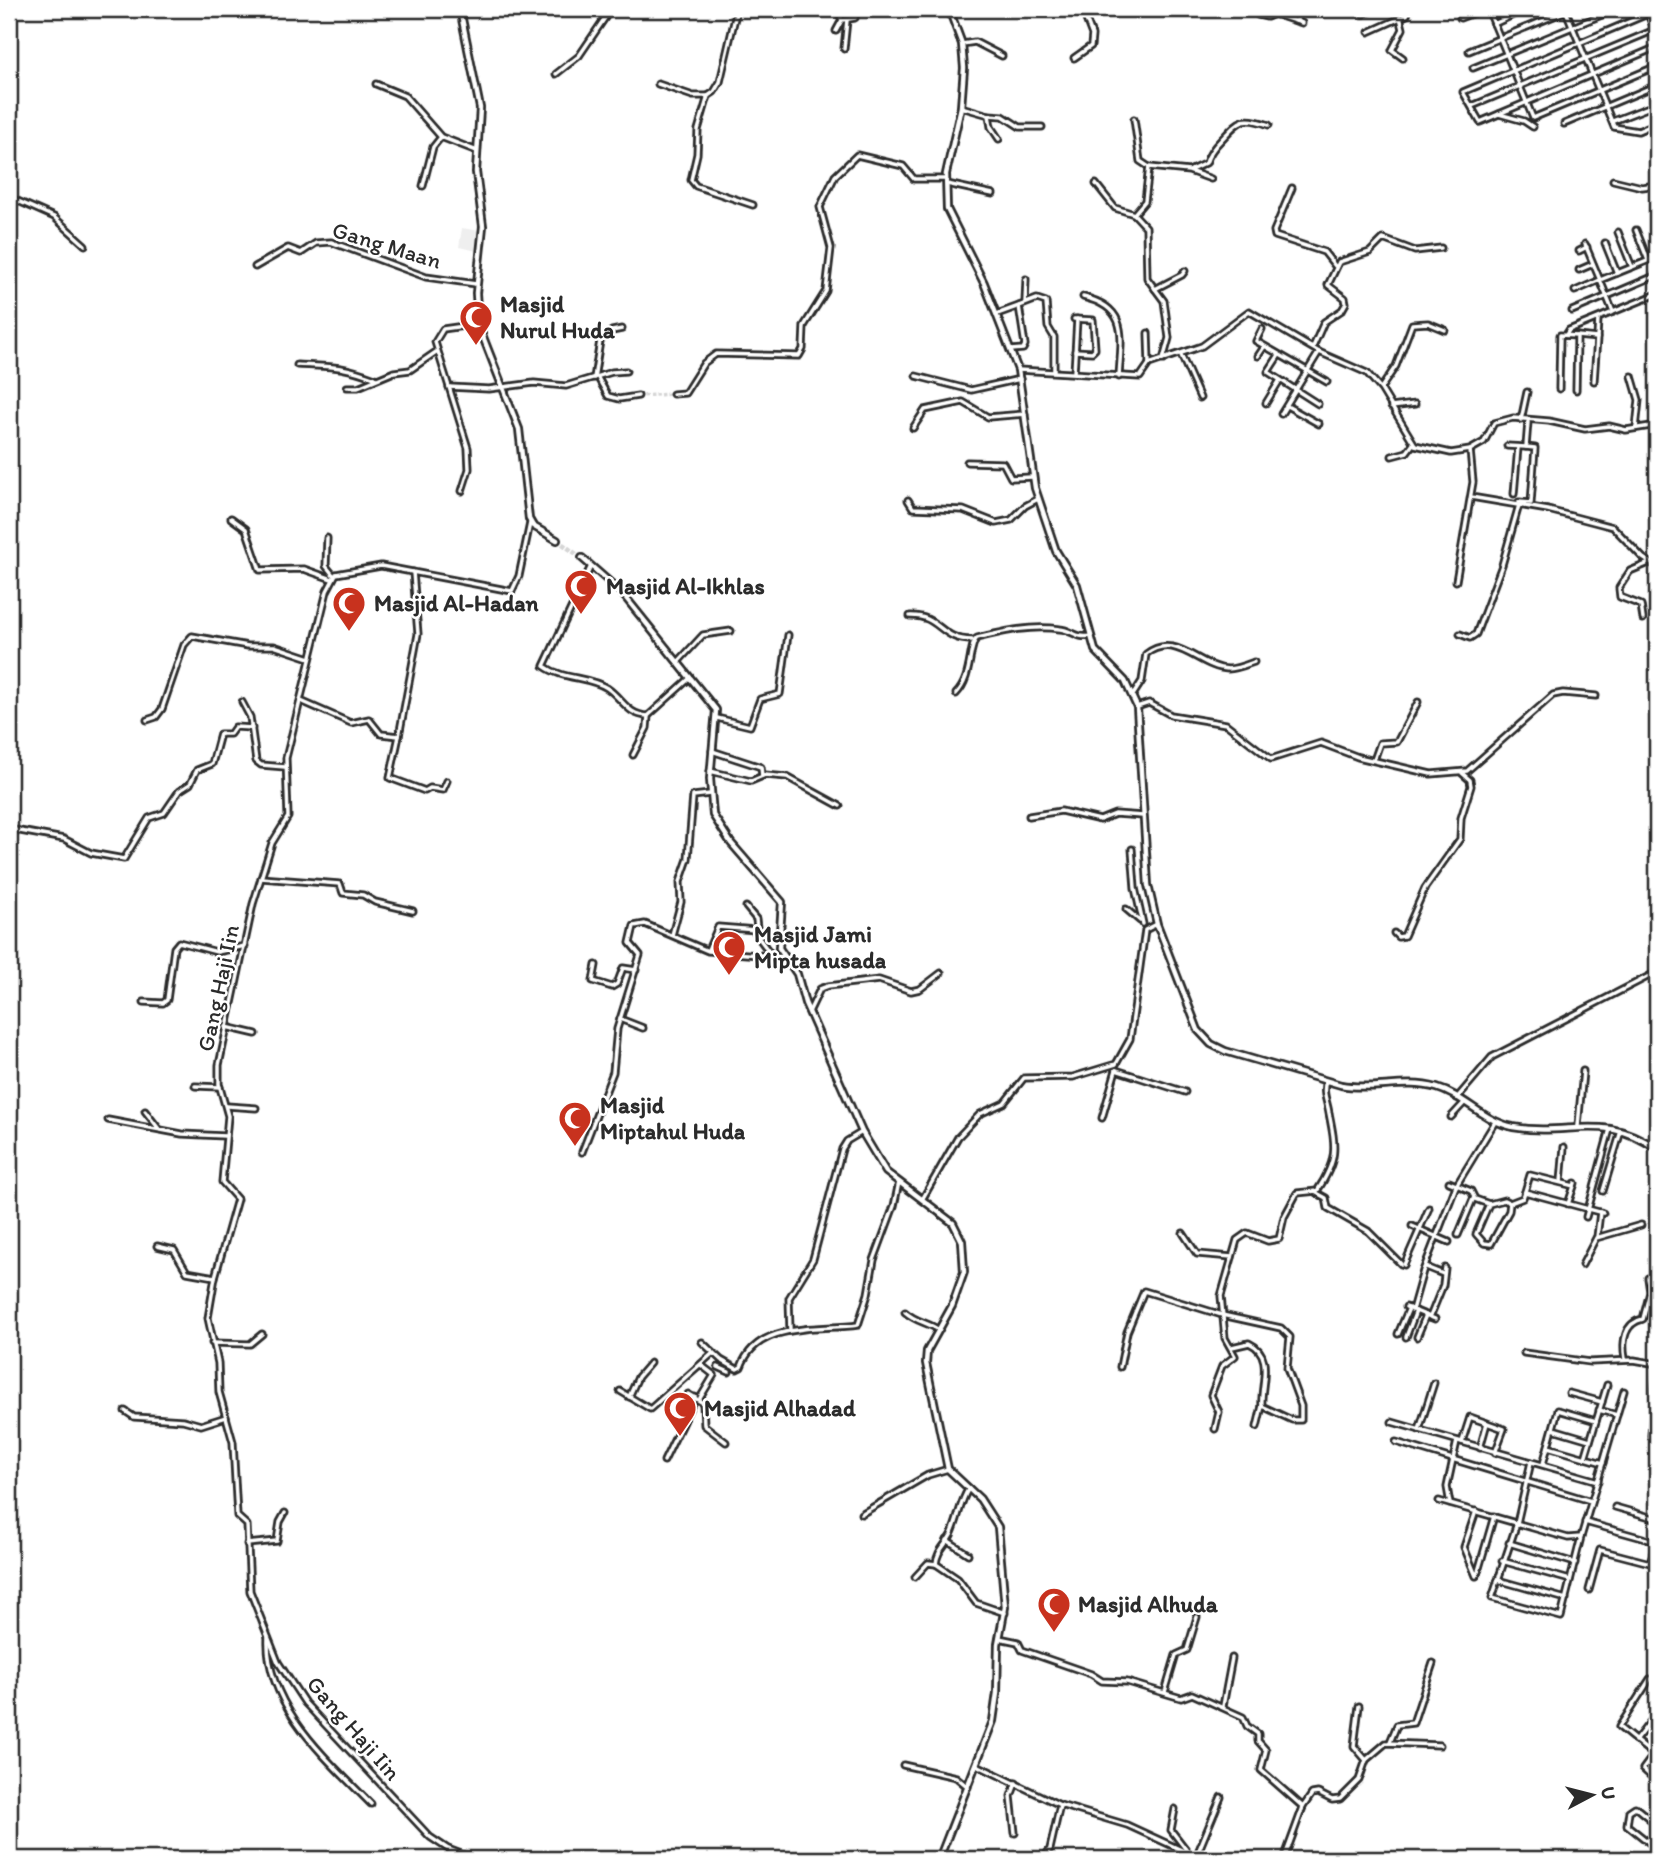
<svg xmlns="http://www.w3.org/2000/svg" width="1666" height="1868" font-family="Itim,sans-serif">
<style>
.built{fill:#efefef}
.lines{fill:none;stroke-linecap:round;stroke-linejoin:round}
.minor-tunnel{stroke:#d5d5d5;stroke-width:3.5;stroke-dasharray:3.5 2;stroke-linecap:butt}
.tertiary-tunnel{stroke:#d5d5d5;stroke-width:4.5;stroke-dasharray:4.5 2;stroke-linecap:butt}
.minor-casing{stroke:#2b2b2b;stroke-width:9}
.tertiary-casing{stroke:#2b2b2b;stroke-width:10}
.minor{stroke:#fff;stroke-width:3.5}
.tertiary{stroke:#fff;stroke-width:4.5}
.labels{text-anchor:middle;stroke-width:5;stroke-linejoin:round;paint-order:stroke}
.street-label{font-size:23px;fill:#2b2b2b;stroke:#fff}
.poi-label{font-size:23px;font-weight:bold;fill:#2b2b2b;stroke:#fff;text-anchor:start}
</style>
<rect width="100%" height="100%" fill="#fff"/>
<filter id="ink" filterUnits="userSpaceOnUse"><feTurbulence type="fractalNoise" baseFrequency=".0143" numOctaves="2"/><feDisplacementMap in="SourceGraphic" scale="14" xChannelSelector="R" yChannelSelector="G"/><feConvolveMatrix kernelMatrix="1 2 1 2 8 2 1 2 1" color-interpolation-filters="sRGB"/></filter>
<g filter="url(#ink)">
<path class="built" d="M462,228L480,231L477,251L459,247Z"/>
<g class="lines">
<path class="minor-tunnel" d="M638,396L673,394"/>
<path class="tertiary-tunnel" d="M557,540L582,558"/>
<defs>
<g id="minor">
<path d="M737,9L720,82L714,92L708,96L698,130L697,154L691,180L696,186L753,205"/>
<path d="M1254,9L1258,15L1267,17L1286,9"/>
<path d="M1488,9L1533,118L1657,66"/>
<path d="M1646,9L1657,36"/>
<path d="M1657,10L1463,92L1480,122L1657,47"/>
<path d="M1566,11L1614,127L1638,131L1657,123"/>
<path d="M1274,14L1302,23"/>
<path d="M1363,14L1375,9"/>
<path d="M1400,17L1403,29L1392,50L1403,58"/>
<path d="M1460,18L1484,9"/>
<path d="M842,20L855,18L857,9"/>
<path d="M1296,21L1302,9"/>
<path d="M1494,24L1526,9"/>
<path d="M836,31L842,20L837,9"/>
<path d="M1369,32L1407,15L1409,9"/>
<path d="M962,44L975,42L1002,56"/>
<path d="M844,49L847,20"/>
<path d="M1469,51L1571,9"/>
<path d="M1074,58L1091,46L1092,35L1082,9"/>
<path d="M1473,68L1616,9"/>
<path d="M556,74L579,56L611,9"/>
<path d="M376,84L405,96L441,137L477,151"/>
<path d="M658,84L693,96H708"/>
<path d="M1472,106L1657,29"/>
<path d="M961,107L989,115L991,127L999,139"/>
<path d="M1499,114L1524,121L1533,127"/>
<path d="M989,115L1003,116L1020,127H1042"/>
<path d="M1134,119L1140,161L1149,167"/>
<path d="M1613,121L1657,104"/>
<path d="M1564,124L1657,85"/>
<path d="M1191,170L1206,163C1209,153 1214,147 1221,140C1240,120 1242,115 1269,125"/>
<path d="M1613,180L1642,187L1657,185"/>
<path d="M947,184L993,194"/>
<path d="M1096,184L1115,208L1134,214L1146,227L1147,278L1164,301L1169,338L1163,360"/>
<path d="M423,186L433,147L441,137"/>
<path d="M1292,188L1274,231L1275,236L1324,252L1335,266"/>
<path d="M9,197L54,217L85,245"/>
<path d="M1134,214L1145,201L1149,167L1189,171L1211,179"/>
<path d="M1636,230L1648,260"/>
<path d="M1618,232L1632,267"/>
<path d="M1605,243L1617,273"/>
<path d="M1579,251L1587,247"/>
<path d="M255,267L288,248L301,253L316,243L331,242L426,277L476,284"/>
<path d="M1579,270L1593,264"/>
<path d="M1155,289L1182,275L1185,271"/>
<path d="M1575,291L1600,280L1585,244"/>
<path d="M1083,297C1130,308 1121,337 1119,377"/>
<path d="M1025,303L1026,279"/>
<path d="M1019,306L1037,299L1046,302L1048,327L1054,337V371"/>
<path d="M1572,311L1657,275"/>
<path d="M1613,312L1657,294"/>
<path d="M997,314L1019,306L1025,345L1023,349L1011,350"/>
<path d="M1074,319L1093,320L1095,349L1092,352L1075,351"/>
<path d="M1262,329L1256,341L1327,382"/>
<path d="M1148,333L1149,364"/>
<path d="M1566,335L1569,330L1613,312L1600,280L1657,257"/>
<path d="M1577,336L1597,338L1598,319"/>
<path d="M1313,347L1324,322L1342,310L1346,303L1345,298L1328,285L1339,262L1370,252L1383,239L1415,251L1441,248"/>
<path d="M1181,355L1200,398"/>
<path d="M1279,355L1268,372L1318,404"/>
<path d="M1258,356L1264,347"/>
<path d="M297,365C332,367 341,365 375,378"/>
<path d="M1018,370L1140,377L1149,364L1202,346L1249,311L1319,352L1367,373L1381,389L1415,445L1451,453L1470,450L1484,442L1494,423L1513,418L1549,421L1585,429L1609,426L1626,430L1657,425"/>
<path d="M1074,373L1077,319"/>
<path d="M916,376L971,390L1020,379"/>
<path d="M1632,376L1639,400L1636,428"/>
<path d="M594,378L600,341L612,331L622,329"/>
<path d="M598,378L608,396L619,399L638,396"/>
<path d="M1594,381L1597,338"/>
<path d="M347,387H358L394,372L410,370L436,352"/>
<path d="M449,387L489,389L534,383L566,386L612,372L626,371"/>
<path d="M1381,388L1396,366L1412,324L1428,323L1445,330"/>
<path d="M1559,389L1560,335L1577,336L1576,390"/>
<path d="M673,394L685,393L704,363L716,354L799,356L803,349L804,326L826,291L831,248L820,207L835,176L857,155L903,166L914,179H945"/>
<path d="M1266,403L1280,380"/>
<path d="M1287,406L1319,424"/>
<path d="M1391,407L1415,404"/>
<path d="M1281,414L1319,352"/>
<path d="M1521,420L1527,392"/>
<path d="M913,428L925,410L963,402L988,417L1025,414"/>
<path d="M1507,446L1526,447"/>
<path d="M1392,456L1407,452L1413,444"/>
<path d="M967,462L1003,463L1011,478L1032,477"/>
<path d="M462,491L469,469L468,448L435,342L443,329L478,324"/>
<path d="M1514,494L1518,447"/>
<path d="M1471,497L1548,510L1613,527L1643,558L1657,567"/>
<path d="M908,500L913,508L963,510L996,523L1011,520L1025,506L1038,499"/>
<path d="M1519,502L1531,503L1535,448L1526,447L1528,422"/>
<path d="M231,518L246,529L260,570L304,569L332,579"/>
<path d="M327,538L326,566L334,576"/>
<path d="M591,566L544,666C563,680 588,676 607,688C623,699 627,715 648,716"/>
<path d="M1456,581L1473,482L1470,450"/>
<path d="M910,616C940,615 940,640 972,640"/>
<path d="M1643,619L1641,605L1620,597L1619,588L1630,571L1649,563"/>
<path d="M1460,634L1470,638L1476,634L1502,565L1519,505"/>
<path d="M678,662L703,635L731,631"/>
<path d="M956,694C973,677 968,646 977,638C1006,631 1031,625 1060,629C1072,630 1077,639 1090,636"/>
<path d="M1133,695L1142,681L1146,654C1176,631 1199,668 1228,669C1236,669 1246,665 1254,662"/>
<path d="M301,701L351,723L369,719L381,734L399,736L418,634L413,572"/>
<path d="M242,702L250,717L256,761L261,765L285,767"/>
<path d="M1137,707L1149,703L1171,715L1226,724L1271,759L1321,743L1358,757L1431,774L1467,771L1553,695L1563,693L1596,696"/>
<path d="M717,718L750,726L760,699L780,694L788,635"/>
<path d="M147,720L156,717L162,709L184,645L192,636L248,646H274L310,658"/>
<path d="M399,736L390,778L425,791L430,788L443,790L447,781"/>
<path d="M712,751L761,767L762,776"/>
<path d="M633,755L647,728L648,716L690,678"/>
<path d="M1374,760L1380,743L1397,742L1418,702"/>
<path d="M710,771L751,781L765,775L787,777L840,806"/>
<path d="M1029,816L1061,811L1100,820L1115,814L1143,816"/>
<path d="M9,829L64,839L91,853L124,859L149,818L164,813L179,791L190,784L197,770L212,764L220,734H230L235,727L252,728"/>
<path d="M1132,849L1135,888L1143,924"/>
<path d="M261,878L340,884L343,893L363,895L375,902L413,911"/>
<path d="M746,907L756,919L758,937L773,957"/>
<path d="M1126,909L1140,921"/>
<path d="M1394,933L1398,937L1404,936L1425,888L1460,839L1461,818L1471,786L1470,780L1462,773"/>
<path d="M672,935L681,902L680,882L688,859L693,796L710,794"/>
<path d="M708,950L718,927L756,930"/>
<path d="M596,965L593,981L612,987L617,984L623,968L636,970"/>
<path d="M144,1002L163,1003L167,1000L174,948L179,942L217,952L245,946"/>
<path d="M809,1012L820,989L828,986L879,980L911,991L920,989L941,973"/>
<path d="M620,1019L643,1028"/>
<path d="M226,1027L256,1034"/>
<path d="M1116,1070L1185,1092"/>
<path d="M195,1086L220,1087"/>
<path d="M1457,1098L1492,1057L1657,972"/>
<path d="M227,1106L256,1108"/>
<path d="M145,1111L159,1129"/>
<path d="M1451,1117L1464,1103"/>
<path d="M1102,1118L1116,1070"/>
<path d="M108,1120L182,1134L225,1136"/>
<path d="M1578,1126L1583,1071"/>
<path d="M582,1152L613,1072L617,1029L640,955L630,943L634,926L645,924L708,951L784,957"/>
<path d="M1449,1182L1471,1191L1474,1197L1458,1235"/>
<path d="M1561,1182L1564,1147"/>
<path d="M1603,1191L1621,1131"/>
<path d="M1315,1192L1326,1198L1328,1208L1368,1231L1401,1264"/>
<path d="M1525,1192L1603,1213"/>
<path d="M923,1198L958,1137L980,1114L1004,1103L1024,1078L1073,1077L1116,1064L1130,1039L1145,930L1157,924"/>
<path d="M1475,1199L1489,1204"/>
<path d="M1504,1200L1510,1203L1509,1211L1491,1244L1484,1243L1476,1234L1489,1204Z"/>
<path d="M1510,1203L1523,1198L1530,1175L1574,1186"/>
<path d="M1568,1204L1575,1183"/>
<path d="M1586,1217L1610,1129"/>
<path d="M1412,1226L1449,1242"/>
<path d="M1183,1233L1197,1254L1232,1257"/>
<path d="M1597,1237L1600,1212"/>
<path d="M157,1246L174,1250L187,1272L215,1277"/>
<path d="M1404,1265L1429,1208"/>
<path d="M1582,1265L1596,1238L1641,1225"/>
<path d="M1426,1267L1443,1274"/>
<path d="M1650,1292L1657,1291"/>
<path d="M1406,1307L1435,1319"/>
<path d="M1412,1310L1423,1271L1456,1186L1495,1122"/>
<path d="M905,1312C916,1322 927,1322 939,1330"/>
<path d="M1430,1317L1443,1285L1445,1268"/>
<path d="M790,1331L789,1298L813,1259L842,1149L847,1141L862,1132"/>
<path d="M1398,1334L1409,1308"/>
<path d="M1406,1337L1416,1311"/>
<path d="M1417,1337L1426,1315"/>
<path d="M702,1342L721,1360L737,1369L741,1367C758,1320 820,1331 858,1325L868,1294L874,1260L894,1206L899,1182"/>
<path d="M212,1343L250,1344L262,1334"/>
<path d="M1524,1353L1590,1362L1634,1360L1657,1364"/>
<path d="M1625,1359C1622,1342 1624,1323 1643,1319L1650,1292L1648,1278"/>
<path d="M718,1367L729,1372"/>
<path d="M1120,1367L1127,1332L1144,1291L1222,1315L1281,1328L1290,1337L1287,1368L1301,1406V1420H1292L1262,1406C1260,1384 1275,1355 1249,1343L1232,1347"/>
<path d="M620,1391L650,1409L713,1353"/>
<path d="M1569,1393L1602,1402"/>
<path d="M688,1394L703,1403L704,1425L726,1442"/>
<path d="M629,1397L638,1377L650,1363"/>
<path d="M700,1398L714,1375L701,1365"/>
<path d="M1599,1410L1617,1415"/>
<path d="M125,1411L134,1417L183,1420L201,1425L226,1417"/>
<path d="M1392,1422L1598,1481"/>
<path d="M1257,1427L1262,1406"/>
<path d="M1215,1429L1219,1412L1211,1395L1222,1366L1235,1356L1225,1338L1221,1296L1237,1240L1247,1233L1268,1241L1279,1239L1284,1217L1297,1193L1317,1191C1338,1160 1336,1148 1329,1113C1327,1100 1322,1093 1326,1081"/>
<path d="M1553,1429L1590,1440"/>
<path d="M1419,1430L1434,1383"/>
<path d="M1651,1436L1657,1360"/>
<path d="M1396,1442L1591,1501"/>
<path d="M1462,1442L1470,1417L1504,1429L1495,1453"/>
<path d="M1548,1447L1603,1463"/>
<path d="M1480,1448L1487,1423"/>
<path d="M1585,1458L1607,1385"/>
<path d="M664,1461L695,1397"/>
<path d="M1531,1462L1517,1523L1492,1598L1561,1617L1581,1537"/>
<path d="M1543,1464L1558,1410L1596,1421"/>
<path d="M969,1488C959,1503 959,1519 951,1535C945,1546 937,1551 936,1564L958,1579L976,1603L1005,1613"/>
<path d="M1439,1501L1568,1538L1581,1537L1624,1391"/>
<path d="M1450,1504L1447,1487L1457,1441"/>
<path d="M1615,1507L1657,1519"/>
<path d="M1476,1511L1464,1547L1476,1576"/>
<path d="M861,1514L928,1475L948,1469"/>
<path d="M1585,1522L1657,1542"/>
<path d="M947,1540L968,1554"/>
<path d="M1509,1543L1575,1563"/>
<path d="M247,1544L277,1541L280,1522L285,1513"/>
<path d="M1502,1561L1570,1580"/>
<path d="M1477,1575L1494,1516"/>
<path d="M915,1577L928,1563L936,1564"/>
<path d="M1498,1580L1566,1599"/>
<path d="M1589,1590L1600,1550L1650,1563L1657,1539"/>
<path d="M268,1638C265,1706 327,1759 371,1804"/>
<path d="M999,1638L1018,1642L1022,1650L1091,1674L1102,1681L1127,1682L1181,1698L1192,1694L1243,1717L1247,1726L1258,1734V1741L1266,1750L1261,1770L1303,1807"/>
<path d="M1650,1679L1619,1727L1657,1758"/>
<path d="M1165,1692L1176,1655L1187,1650L1197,1617"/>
<path d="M1223,1706L1232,1658"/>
<path d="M1359,1706L1354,1746L1366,1760"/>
<path d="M1635,1741L1657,1713"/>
<path d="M1390,1742L1397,1725L1413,1723L1433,1663"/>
<path d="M1657,1750L1643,1769L1657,1782"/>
<path d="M903,1765L956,1777L968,1787"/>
<path d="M977,1765L1060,1805L1127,1825L1201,1859"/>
<path d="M1175,1809L1171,1830L1188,1852"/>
<path d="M1651,1820L1657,1812"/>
<path d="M1657,1825L1635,1807L1629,1811L1627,1825L1657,1849"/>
<path d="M1015,1833L1011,1796L1016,1783"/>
<path d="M1196,1857L1221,1797"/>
<path d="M474,1859L448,1849L430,1837L305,1703L278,1662L250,1591L247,1525L237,1516L233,1442L219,1392L218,1363L208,1318L215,1277L237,1199L222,1182L228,1116L219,1084V1065L253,904L272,843L288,817L286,758L327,591L336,574L381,566L512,591L519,576L530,523"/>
<path d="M1043,1859L1050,1849L1060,1805"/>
<path d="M1284,1859L1303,1807L1312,1794L1318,1793L1332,1800L1340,1799L1359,1780L1366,1760L1386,1743L1440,1745"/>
</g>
<g id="tertiary">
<path d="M460,9L480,108L476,172L483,226L476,293L478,324L519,429L529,519L533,526L557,540"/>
<path d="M949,9L962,44L964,68L961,107L946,174L947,209L984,283L1018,370L1035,488L1056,551L1077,585L1095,650L1125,681L1137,707L1148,885L1157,924L1198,1030L1211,1044L1225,1051L1341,1085C1373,1091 1405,1079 1437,1088C1465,1096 1483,1121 1513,1127C1570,1137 1603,1111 1657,1149"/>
<path d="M582,558L622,593L716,710L710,779L713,815L731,843L782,902L779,948L797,974L805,1003L862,1132L886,1172L953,1223L962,1241L964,1272L952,1306L927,1351L926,1363L948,1469L980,1499L998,1527L1005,1607L998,1644L997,1693L993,1721L939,1859"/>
</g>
</defs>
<use href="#minor" class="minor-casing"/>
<use href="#tertiary" class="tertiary-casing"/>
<use href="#minor" class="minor"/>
<use href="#tertiary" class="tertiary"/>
</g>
</g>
<defs>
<symbol id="mosque-pin" viewBox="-11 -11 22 30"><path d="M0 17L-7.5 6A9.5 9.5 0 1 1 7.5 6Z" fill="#c8321e" stroke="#fff"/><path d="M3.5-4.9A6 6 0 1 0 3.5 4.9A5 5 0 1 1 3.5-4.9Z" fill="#fff"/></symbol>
</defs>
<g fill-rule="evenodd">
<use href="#mosque-pin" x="457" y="298" width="38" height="52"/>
<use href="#mosque-pin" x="562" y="567" width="38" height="52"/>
<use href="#mosque-pin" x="330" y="584" width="38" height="52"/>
<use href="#mosque-pin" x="710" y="928" width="38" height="52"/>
<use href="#mosque-pin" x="556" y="1099" width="38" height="52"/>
<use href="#mosque-pin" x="661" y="1389" width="38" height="52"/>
<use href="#mosque-pin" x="1035" y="1585" width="38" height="52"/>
</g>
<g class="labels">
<g class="street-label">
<text transform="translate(387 245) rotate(17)" y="8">Gang Maan</text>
<text transform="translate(218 988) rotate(-78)" y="8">Gang Haji Iin</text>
<text transform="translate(354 1728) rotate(49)" y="8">Gang Haji Iin</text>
</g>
<g class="poi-label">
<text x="500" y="312">Masjid<tspan x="500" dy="26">Nurul Huda</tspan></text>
<text x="606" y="594">Masjid Al-Ikhlas</text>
<text x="374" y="611">Masjid Al-Hadan</text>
<text x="754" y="942">Masjid Jami<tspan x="754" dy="26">Mipta husada</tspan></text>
<text x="600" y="1113">Masjid<tspan x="600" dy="26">Miptahul Huda</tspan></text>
<text x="704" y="1416">Masjid Alhadad</text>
<text x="1078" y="1612">Masjid Alhuda</text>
</g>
</g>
<rect width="1666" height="1868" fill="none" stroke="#fff" stroke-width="35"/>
<rect x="18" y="18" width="1631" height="1833" fill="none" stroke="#2b2b2b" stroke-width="2.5" filter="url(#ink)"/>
<g transform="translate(1592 1795) rotate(83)" stroke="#ffffff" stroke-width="5" paint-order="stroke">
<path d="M0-5L12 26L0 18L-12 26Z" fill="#2b2b2b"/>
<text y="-10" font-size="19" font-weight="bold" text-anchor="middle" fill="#2b2b2b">U</text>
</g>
</svg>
